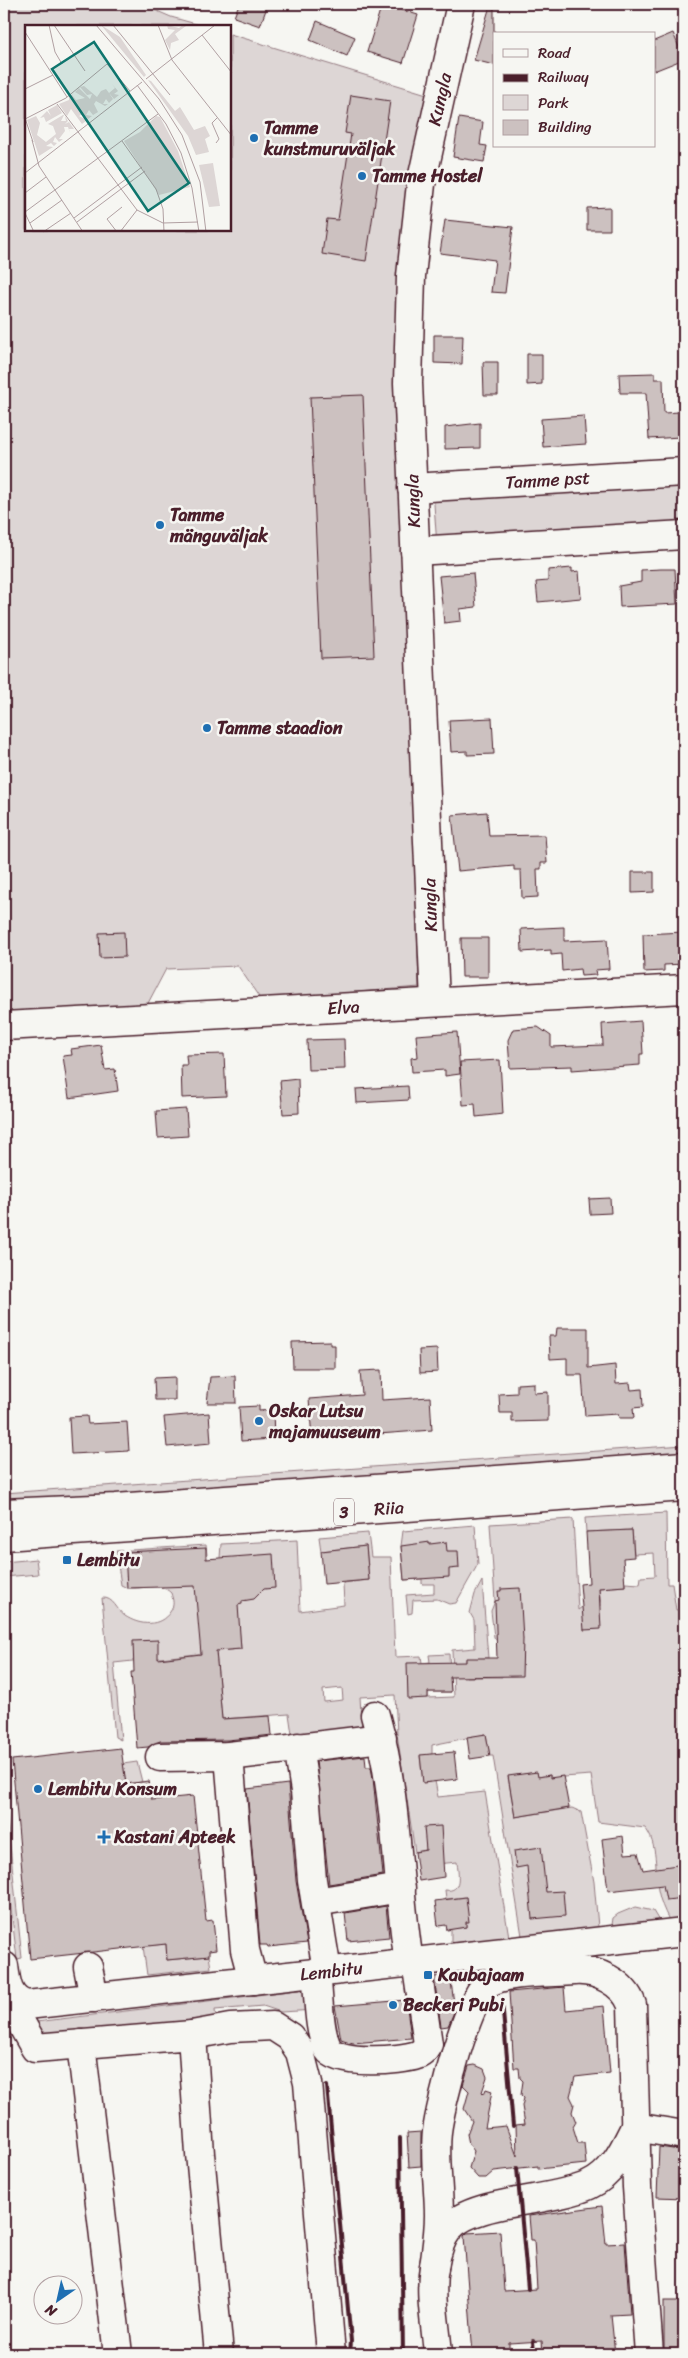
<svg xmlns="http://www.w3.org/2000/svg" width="688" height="2358" font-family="Sriracha,sans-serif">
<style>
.green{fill:#ddd6d5;stroke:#947a80;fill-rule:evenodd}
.building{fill:#ccc1c0;stroke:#4a1f2b}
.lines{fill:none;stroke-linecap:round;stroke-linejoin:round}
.minor-casing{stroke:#4a1f2b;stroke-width:31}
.highway-casing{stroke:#4a1f2b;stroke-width:31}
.minor{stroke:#f6f6f2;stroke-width:28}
.highway{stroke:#f6f6f2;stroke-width:28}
.rail{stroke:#4a1f2b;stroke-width:4}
.poi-dot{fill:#1f6fb2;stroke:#f6f6f2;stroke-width:2}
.labels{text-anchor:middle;stroke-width:5;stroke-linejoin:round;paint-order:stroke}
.shield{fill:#f6f6f2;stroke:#7e6067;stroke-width:1}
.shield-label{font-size:16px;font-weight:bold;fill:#4a1f2b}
.street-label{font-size:18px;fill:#4a1f2b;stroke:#f6f6f2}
.poi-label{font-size:18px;font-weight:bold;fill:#4a1f2b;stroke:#f6f6f2;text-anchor:start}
.inset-road{fill:none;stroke:#b1a0a2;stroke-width:1}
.view{fill:#0f766e;fill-opacity:0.15;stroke:#0f766e;stroke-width:2.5}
.inset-edge{fill:none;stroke:#4a1f2b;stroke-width:2.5}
</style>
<rect width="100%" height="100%" fill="#f6f6f2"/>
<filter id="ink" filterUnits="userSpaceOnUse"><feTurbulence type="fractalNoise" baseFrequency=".02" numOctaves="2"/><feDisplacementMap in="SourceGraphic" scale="10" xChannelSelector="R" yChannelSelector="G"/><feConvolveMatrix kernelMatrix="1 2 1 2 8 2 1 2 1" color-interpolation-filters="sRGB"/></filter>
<g filter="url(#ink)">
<g class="green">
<path d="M4,4H141L171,17L203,26H26V230H230V34L430,95L402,490L419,987L261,1000L238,966L166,969L146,1007L4,1016Z"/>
<path d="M684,475V532L437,546L433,490Z"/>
<path d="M684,1445V1456L4,1503V1493Z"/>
<path d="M666,1513L667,1584H672L676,1610L684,1609V1918L669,1920C664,1910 660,1901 658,1890C655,1871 658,1843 645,1828L598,1822L591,1775L550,1778V1775L538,1777L537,1772L508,1777L515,1817L572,1808L581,1812L594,1882L598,1927L522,1936L493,1756H490L486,1734L432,1745V1754L420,1756L423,1782L435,1781L438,1797L485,1792L509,1937L451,1943V1929L466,1927V1897L446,1899L445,1890C463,1893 458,1873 457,1862L427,1865L425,1851L415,1852L397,1734L395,1695L360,1697L362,1729L292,1734L289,1714L222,1719L216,1652L114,1663L121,1740L115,1737L102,1598C114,1597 116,1610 125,1616C140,1626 160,1627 170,1612C175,1605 173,1600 171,1593C157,1579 137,1594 121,1585L116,1551L206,1545L216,1651L241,1649L237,1605L220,1558L221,1544L297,1540L300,1611L344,1605L343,1583L369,1580L366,1546L321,1551L319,1537L368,1533L371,1557H391L395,1657L421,1656L422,1663L430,1662L429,1655L449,1654L451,1692H428V1698L454,1697L452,1650L475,1648L474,1620L470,1613L475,1594L482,1581L488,1658L466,1659V1677H502V1672L523,1639L496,1640L494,1637L491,1611L495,1601L490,1524L573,1519L578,1610L582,1607L601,1605L599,1588L625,1586V1583L640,1584L641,1577L655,1576L654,1553L634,1554L632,1530L586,1532L585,1518ZM342,1688L343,1700L324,1702L323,1690Z"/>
<path d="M475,1525L478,1564L456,1603L449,1604L437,1599L413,1600L412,1613L408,1614L406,1595L434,1593V1584H422V1579L404,1580L401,1546L403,1531Z"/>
<path d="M36,1559L38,1574L4,1577V1562Z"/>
<path d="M137,1762L142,1782L126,1784L123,1764Z"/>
<path d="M4,1789L22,1958L17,1959L4,1850Z"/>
<path d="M635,1907L653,1911L659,1921L612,1925L613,1918L618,1914Z"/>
<path d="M166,1944L167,1960L209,1956L211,1968L147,1975L143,1946Z"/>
<path d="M314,1988L315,2010L281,2012L263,2006L215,2010L216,2020L49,2035L41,2031L36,2022Z"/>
</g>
<g class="building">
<path d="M239,4H258L267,7L260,26L234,17Z"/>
<path d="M382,4L418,15L403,63L367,52Z"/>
<path d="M490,6H494V65L474,60Z"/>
<path d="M317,21L355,37L347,56L310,40Z"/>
<path d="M673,33L684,59L654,71V41Z"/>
<path d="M351,95L390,101L366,261L322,254L327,219L338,220L351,134L345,133Z"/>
<path d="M459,118L483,122L480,145L487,146L484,162L453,157Z"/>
<path d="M610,207V230H587V208Z"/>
<path d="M445,220L513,227L505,293L491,292L495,260L440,253Z"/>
<path d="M434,335H463L462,364L434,363Z"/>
<path d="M527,354H542V384L527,385Z"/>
<path d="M483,362H498V395H484Z"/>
<path d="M655,373V379H663L664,413L679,412L680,437L649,439L646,393H620L619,374Z"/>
<path d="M363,395L374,656L321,658L310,397Z"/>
<path d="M584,416L586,444L543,447L541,419Z"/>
<path d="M480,423V448L445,449V427Z"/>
<path d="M572,568V572L579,571L581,598L538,602L536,582L548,581V570Z"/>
<path d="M661,569H675L677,604L620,607L619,586L641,582V570Z"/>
<path d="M473,573L476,607L460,609L461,621L444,623L439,576Z"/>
<path d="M492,718L494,754L467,755V751L451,752L449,720Z"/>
<path d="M487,812L489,836L545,835L547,863H541V869H537L538,897L522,898L521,870H514V866L458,871L452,815Z"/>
<path d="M632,872H654V892L632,893Z"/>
<path d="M564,927V941L607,939L609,969L595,970L596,975L581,976L580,969L562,971L561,954L551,955V950L522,952L521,929Z"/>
<path d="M124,932L125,957L100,958L99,933Z"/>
<path d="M684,932V964L664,965V971L644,972L643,934Z"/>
<path d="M461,938H488V977H462Z"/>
<path d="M641,1021L643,1054H640V1065L572,1070V1066L510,1068L508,1040L513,1029L538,1027L551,1036V1047L603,1045L602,1024Z"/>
<path d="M457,1032L460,1074L445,1076V1070L412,1072L411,1058L418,1057L416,1035Z"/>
<path d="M344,1039L345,1069L308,1070L307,1040Z"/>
<path d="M101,1045L105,1070L115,1069L118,1091L69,1098L63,1056L72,1055L71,1049Z"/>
<path d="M224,1054L226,1096L182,1098L181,1065H187L186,1055Z"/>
<path d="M500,1060L503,1114L476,1117L475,1104L463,1105L460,1062Z"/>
<path d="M298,1079L299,1113L283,1114L280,1081Z"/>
<path d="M408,1086L409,1100L357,1103L356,1089Z"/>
<path d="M186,1109L188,1136L158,1138L156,1111Z"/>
<path d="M610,1198L611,1213L590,1214L589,1199Z"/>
<path d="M557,1328H588V1368L615,1365L616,1384L630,1383L631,1390L642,1389L643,1407L633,1408L634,1418H619L618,1414L585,1416L582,1375H567V1358L550,1359L549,1336H556Z"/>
<path d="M330,1341V1345H335V1368H293L292,1342Z"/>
<path d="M437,1349L438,1372L420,1373L419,1350Z"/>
<path d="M381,1370L382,1400L430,1397L432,1430L312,1439L309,1399L362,1395L360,1371Z"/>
<path d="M235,1376L236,1403H207L210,1377Z"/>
<path d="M175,1377V1400H155L154,1378Z"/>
<path d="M534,1383V1393L548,1392V1421L512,1422V1413H500L499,1394L517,1393V1384Z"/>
<path d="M259,1406V1411L273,1410L274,1439L241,1441L239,1407Z"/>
<path d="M209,1413L211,1443L167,1447L164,1417Z"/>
<path d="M87,1416L88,1424L127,1422L129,1451L71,1454L69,1417Z"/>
<path d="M632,1530L634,1557L623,1558L625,1586L599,1588L601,1629L584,1630L580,1584L589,1583L586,1532Z"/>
<path d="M430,1542V1544L446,1542L447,1551H458L459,1568L449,1569V1577L404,1580L401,1546Z"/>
<path d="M366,1546L369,1580L324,1584L321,1551Z"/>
<path d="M206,1548V1559L273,1554L275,1588L264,1589L254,1599L242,1601V1604L238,1605L241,1649L216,1651L222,1719L270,1716L272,1735L228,1740L160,1741L148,1747L137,1748L131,1672H134L133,1641L158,1640V1659L201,1654L195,1586L127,1588L125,1552Z"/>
<path d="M520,1588L523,1639L522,1676L450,1677L451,1692H428V1698L408,1699L407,1663L466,1662V1658H497L495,1601L499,1600L498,1591H501V1589Z"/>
<path d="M486,1734L490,1756L470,1759L467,1737Z"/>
<path d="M121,1748L126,1784L149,1781L152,1800L193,1796L206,1921L213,1920L216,1950L209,1951V1956L167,1960L166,1944L30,1959L12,1760Z"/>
<path d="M454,1752L457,1779L423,1783L420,1755Z"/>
<path d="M365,1756L366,1767H371L373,1778L383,1875L329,1884L316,1761Z"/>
<path d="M537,1772L538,1777L550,1775V1778L563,1776L569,1808L515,1817L508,1776Z"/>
<path d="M288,1784L296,1881L307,1943L268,1947L267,1945H260L247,1789Z"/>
<path d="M441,1826L444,1877L419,1881L415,1852L426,1850L424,1827Z"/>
<path d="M623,1836L625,1854L638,1853L643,1870L684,1864V1898L666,1900L663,1885L608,1891L602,1839Z"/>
<path d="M541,1847L546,1892L563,1891L565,1916L532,1919L527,1866L516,1868L514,1851Z"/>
<path d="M466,1897L469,1922H466V1927L447,1930L446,1925L438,1926L435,1901Z"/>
<path d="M386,1906L389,1937L348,1941L345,1913Z"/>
<path d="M450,1975L455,2010L448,2026L441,2027L434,1977Z"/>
<path d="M564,1987L566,2010L604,2006L610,2073L575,2077L570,2096L574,2104L572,2112L576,2122L573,2127L578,2143H584L586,2164L538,2169V2166L494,2171L486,2178H478L469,2168L474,2151L469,2144L467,2134L472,2121L464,2109L469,2091L463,2085L469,2066L475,2065L484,2069L487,2077L482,2092L484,2094L486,2089L492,2091L485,2128L506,2126L517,2156L516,2125L525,2124L522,2106L524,2098L521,2095L523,2081L520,2078L519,2068H514L509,1992Z"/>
<path d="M406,2000L411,2038L353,2043L341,2039L335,2006Z"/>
<path d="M421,2132V2166L409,2167L407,2133Z"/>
<path d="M659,2147L680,2150V2156H684V2198L657,2197Z"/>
<path d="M602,2206L606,2244L625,2243L630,2314L611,2315L615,2354H543L542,2341L509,2343V2354H473L464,2236L467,2233L500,2231L504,2291L537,2289L534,2240H531L529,2216Z"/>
<rect x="664" y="2301" width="20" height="53"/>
</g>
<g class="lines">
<defs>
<g id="minor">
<path id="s1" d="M412,488L684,472"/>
<path d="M415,551L684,535"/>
<path id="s2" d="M435,1002L408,383L411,276L421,184L461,4"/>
<path id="s3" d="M4,1026L684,989"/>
<path d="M375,1715C398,1795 396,1880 409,1962"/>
<path d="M298,1747L305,1791L312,1880L327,1971"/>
<path d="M229,1756L245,1950L253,1980"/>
<path d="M160,1757L229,1756L382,1738"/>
<path d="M316,1902L401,1888"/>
<path id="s4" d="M4,1966C6,1983 8,2000 27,2005L684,1932"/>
<path d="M88,1967L94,1998"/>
<path d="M316,1973C319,1994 318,2031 328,2049C338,2065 401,2061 417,2055C423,2053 425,2049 428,2044L416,1961"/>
<path d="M17,2001L21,2023L35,2048L192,2035L200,2154L219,2354"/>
<path d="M192,2035L230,2028L273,2026L290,2037L300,2052L308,2083L331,2354"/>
<path d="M81,2044L118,2354"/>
<path d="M434,2268C436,2250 439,2233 439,2215C439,2187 434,2159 437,2132C440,2105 468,1997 488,1983C507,1971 551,1973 574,1971C597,1969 624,1983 632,2005L637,2187L649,2354"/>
<path d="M438,2354C436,2326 429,2295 434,2267C436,2255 441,2238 449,2228C472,2200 553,2202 589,2185C613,2174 624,2149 635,2127L684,2135"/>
</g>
<g id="highway">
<path d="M4,1513L116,1508L684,1466"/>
<path id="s5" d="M4,1536L684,1487"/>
</g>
</defs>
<use href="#minor" class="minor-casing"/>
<use href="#highway" class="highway-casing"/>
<use href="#minor" class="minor"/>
<use href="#highway" class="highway"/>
<g class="rail">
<path d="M502,2001L513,2126"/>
<path d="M327,2086L351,2341L350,2354"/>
<path d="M400,2138L403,2354"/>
<path d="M517,2168L528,2289"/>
<path d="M533,2341L534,2354"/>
</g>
</g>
</g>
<g class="poi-dot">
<circle cx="254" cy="138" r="5"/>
<circle cx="362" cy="176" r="5"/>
<circle cx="160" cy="525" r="5"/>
<circle cx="207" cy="728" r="5"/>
<circle cx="259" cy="1421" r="5"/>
<rect x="62" y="1555" width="10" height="10" rx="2.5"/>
<circle cx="38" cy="1789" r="5"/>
<path d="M101.5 1829.5h5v5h5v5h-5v5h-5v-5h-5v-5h5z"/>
<rect x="423" y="1970" width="10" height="10" rx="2.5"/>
<circle cx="393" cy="2005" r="5"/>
</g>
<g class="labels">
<rect class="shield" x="334" y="1498.5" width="20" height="27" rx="4"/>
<g class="shield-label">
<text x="344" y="1518">3</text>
</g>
<g class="street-label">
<text dy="6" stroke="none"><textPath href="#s2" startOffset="906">Kungla</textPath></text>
<text dy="6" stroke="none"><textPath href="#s1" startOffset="136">Tamme pst</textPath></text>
<text transform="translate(413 501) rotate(-92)" y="6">Kungla</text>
<text transform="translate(430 905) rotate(-92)" y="6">Kungla</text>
<text dy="6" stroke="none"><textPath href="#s3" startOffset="340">Elva</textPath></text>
<text dy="6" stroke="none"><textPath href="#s5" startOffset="386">Riia</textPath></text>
<text dy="6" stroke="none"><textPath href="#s4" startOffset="355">Lembitu</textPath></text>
</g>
<g class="poi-label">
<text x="264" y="134">Tamme<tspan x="264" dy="21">kunstmuruväljak</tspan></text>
<text x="372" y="182">Tamme Hostel</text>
<text x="170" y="521">Tamme<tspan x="170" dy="21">mänguväljak</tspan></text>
<text x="217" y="734">Tamme staadion</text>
<text x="269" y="1417">Oskar Lutsu<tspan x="269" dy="21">majamuuseum</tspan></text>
<text x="77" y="1566">Lembitu</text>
<text x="48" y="1795">Lembitu Konsum</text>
<text x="114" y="1843">Kastani Apteek</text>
<text x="438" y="1981">Kaubajaam</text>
<text x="403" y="2011">Beckeri Pubi</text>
</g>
</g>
<g transform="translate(25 25)">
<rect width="206" height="206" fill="#f6f6f2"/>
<path d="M76,0L95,12L121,50L119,52ZM142,0L154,3L158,0H160L161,1L150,9L154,15L146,18L145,25L140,15L150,5L143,4ZM123,55L126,56L150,86L155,82L169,105L180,101L185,111L180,114L184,127L171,130L163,111ZM87,59L93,66L89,69L94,70L89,74L84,68L88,74L84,78L81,74L78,79H83L80,81L71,76L69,79L73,87L68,90L64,85L61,90L67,91L63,94L58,89L54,91L62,95L57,99L46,84L42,91L34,79L44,75V72L49,68L47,70L51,75L60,73L50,67L54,63L65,74L67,69L62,70L55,62L59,61L72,72L76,66L81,64L84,68L90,63ZM32,80L37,88L21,97L19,92L15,93L22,86L26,91L23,85ZM38,90H39L36,96H41L40,91L43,96L40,99L44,97L49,104H44L45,108L43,102H39L40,106L34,114H38L34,117L30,112L28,117L32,118L29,121L26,118L21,121L28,122L14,131L2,95L11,91L15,98L12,110L21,117L31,109L28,101L23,99ZM131,91L135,92L153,126L165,162L134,170L99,116L115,107ZM188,138L195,181L184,182L174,140Z" fill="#ddd6d5"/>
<path class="inset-road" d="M24,0L30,27L37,39M29,0L60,46M71,0L134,74L157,110L175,157L181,207M88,0L145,70M133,0L147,35L207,111M0,7L42,72M177,10L207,48M121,54L190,0M112,60L141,99L156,128L167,163L174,207M0,64L28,50M32,79L112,185L138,198L173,197M0,93L8,117M0,94L41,73L82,39L105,66M7,115L14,141L58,207M97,116L131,164L138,184L139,207M191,118L194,114L187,98L192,93M0,148L117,57M0,168L21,152M0,187L133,89M0,188L9,207M49,193L117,142M52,197L120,146M5,198L37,175M18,207L46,188M92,207L82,194L97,182M95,207L112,185"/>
<path class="view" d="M69,17L164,158L123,186L27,44Z"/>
<rect width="206" height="206" class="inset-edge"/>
</g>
<rect width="688" height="2358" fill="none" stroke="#f6f6f2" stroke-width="20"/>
<rect x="10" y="10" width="668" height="2338" fill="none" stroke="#4a1f2b" stroke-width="2" filter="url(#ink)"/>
<rect x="493" y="32" width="162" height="115" fill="#f6f6f2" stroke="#b1a0a2"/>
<rect x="503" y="49" width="25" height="8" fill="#f6f6f2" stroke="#b1a0a2"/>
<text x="538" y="58" font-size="15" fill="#4a1f2b">Road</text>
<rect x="503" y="74" width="25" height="8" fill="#4a1f2b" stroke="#b1a0a2"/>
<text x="538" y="82" font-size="15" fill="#4a1f2b">Railway</text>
<rect x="503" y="95" width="25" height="15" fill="#ddd6d5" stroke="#b1a0a2"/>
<text x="538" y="108" font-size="15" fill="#4a1f2b">Park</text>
<rect x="503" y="120" width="25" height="15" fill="#ccc1c0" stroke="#b1a0a2"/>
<text x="538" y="132" font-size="15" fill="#4a1f2b">Building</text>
<g transform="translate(58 2300) rotate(214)"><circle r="24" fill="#f6f6f2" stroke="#b1a0a2"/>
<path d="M0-4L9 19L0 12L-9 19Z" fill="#1f6fb2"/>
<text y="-8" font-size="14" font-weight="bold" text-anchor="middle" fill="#4a1f2b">N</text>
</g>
</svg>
